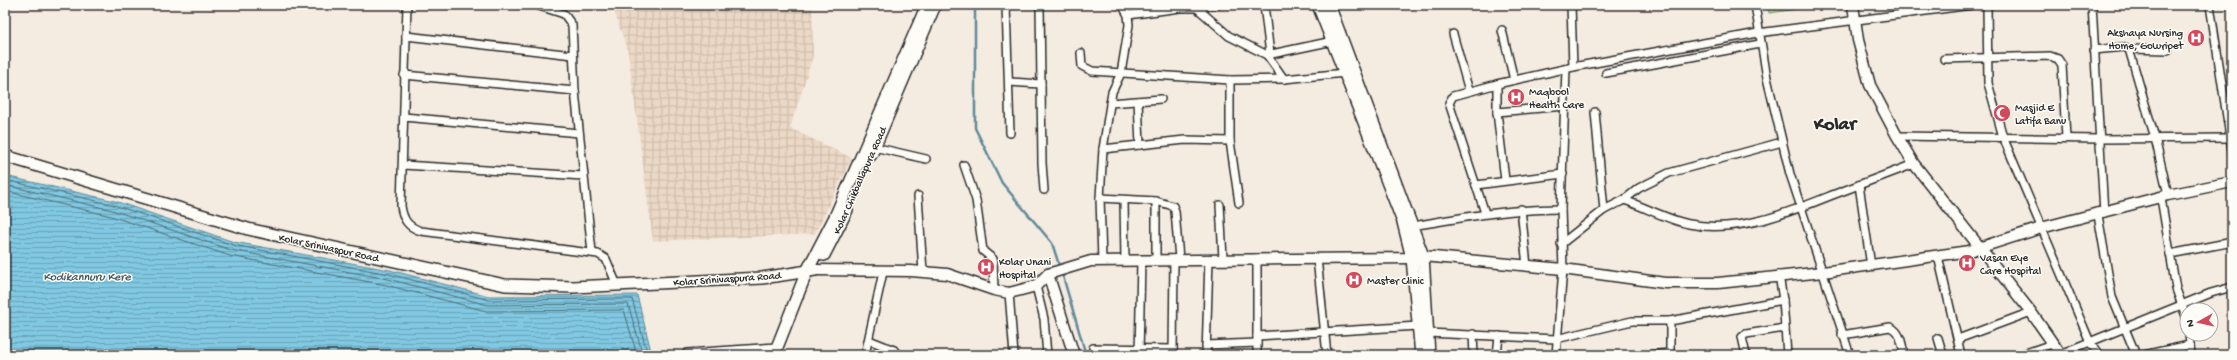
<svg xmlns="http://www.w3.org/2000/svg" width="2237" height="360" font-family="'Gochi Hand',sans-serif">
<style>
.industrial{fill:url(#industrial-grid)}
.park{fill:url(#park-crowns);stroke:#748865}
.water{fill:url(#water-rules);stroke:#5f8a99}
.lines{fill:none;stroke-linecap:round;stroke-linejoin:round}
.shore{stroke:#4d6a74;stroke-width:1}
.stream{stroke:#5f8a99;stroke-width:2.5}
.street-casing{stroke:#2b2b2b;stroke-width:10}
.secondary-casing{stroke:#2b2b2b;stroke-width:13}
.primary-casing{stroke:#2b2b2b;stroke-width:14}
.street{stroke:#fdfcf7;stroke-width:7}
.secondary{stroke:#fdfcf7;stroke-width:10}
.primary{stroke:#fdfcf7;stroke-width:11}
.labels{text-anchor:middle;stroke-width:3;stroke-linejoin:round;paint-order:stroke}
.poi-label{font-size:11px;fill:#2b2b2b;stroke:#fdfcf7;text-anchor:start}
.street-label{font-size:11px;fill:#2b2b2b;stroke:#fdfcf7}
.water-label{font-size:12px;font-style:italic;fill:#455a62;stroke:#fdfcf7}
.town-label{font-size:19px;font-weight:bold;fill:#2b2b2b;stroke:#fdfcf7}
</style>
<defs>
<pattern id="industrial-grid" width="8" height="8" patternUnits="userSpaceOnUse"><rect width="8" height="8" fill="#ecd8c6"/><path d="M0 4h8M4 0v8" fill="none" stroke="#cbbaaa"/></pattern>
<pattern id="park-crowns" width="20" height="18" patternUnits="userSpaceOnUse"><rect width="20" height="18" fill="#bee49f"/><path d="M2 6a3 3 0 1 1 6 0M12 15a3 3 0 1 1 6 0" fill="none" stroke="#a3c489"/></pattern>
<pattern id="water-rules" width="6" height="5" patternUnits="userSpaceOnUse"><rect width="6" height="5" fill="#81c9e2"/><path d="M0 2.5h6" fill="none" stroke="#6aa3b7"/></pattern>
</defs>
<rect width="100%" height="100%" fill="#f5ece1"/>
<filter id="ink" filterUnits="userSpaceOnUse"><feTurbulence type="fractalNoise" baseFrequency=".025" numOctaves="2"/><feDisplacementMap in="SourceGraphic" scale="8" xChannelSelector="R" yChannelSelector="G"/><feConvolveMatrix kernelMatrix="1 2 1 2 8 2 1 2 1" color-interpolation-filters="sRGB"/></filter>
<g filter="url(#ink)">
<path class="industrial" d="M612,5H812L813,56L790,128L852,158L815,234L653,241L628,52Z"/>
<path class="park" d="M1768,5H1827L1769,13Z"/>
<path class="water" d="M5,176L115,201L234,242L390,270L489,296L637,295L652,355H5Z"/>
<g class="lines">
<g class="shore">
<path d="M5,180L114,205L233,245L389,274L489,300L632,299L648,355"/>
<path d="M5,185L112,210L231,250L388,279L488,305L628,304L643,355"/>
<path d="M5,191L111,216L230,256L386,285L486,311L624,310L637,355"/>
</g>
<g class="stream">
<path d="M975,5V128L1002,183L1052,243L1060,268"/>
<path d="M1062,273L1086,355"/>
</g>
<defs>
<g id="street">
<path d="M407,5L401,206C403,220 408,227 421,231L598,254L606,259L617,285"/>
<path d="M536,5L564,14L572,25L575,91L592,252"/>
<path d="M1006,5L1010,133"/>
<path d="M1040,5L1042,163L1044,190"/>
<path d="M1264,5L1270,54"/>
<path d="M1571,5L1573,67"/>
<path d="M1755,5L1767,78L1790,174L1850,355"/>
<path d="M1987,5L1988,83L2003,137L2090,342L2099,355"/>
<path d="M2092,5L2104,213"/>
<path d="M2210,5L2232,150"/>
<path d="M1197,8L1217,5"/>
<path d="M1128,15L1180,8H1197L1229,36L1267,55L1284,79"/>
<path d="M1502,30L1514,80"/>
<path d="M1453,34L1469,91"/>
<path d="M406,36L573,55"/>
<path d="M2129,49L2168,50"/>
<path d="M2094,50L2124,47L2129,49L2155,138L2168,195"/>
<path d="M1081,53L1082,66L1092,71L1230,80L1284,79L1345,73"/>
<path d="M1267,55L1333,41"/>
<path d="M1944,59L2050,56L2058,59L2062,65L2066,138"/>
<path d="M1606,73L1760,44"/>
<path d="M404,75L575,91"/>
<path d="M1230,80V141L1239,203"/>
<path d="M1009,82L1041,84"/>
<path d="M1497,84V112L1505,180"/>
<path d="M1138,101L1140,145"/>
<path d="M1110,103L1161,99"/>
<path d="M1497,112L1565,106"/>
<path d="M1595,112L1604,210"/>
<path d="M404,117L579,133"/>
<path d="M1897,136L2099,139L2232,138"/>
<path d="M874,147L926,159"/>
<path d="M1103,149L1185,140L1230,141"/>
<path d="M403,165L583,176"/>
<path d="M964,165L976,200L983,251L993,259L994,290"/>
<path d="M1476,185L1563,174"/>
<path d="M1859,185L1871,266"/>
<path d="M918,196L923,272"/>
<path d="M1100,198L1156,201L1173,206L1175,211L1179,259"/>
<path d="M2161,198L2176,289L2187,319"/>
<path d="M1124,200L1125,261"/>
<path d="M1624,200C1645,207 1668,220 1689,224C1739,234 1790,212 1835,194C1861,184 1888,174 1914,164"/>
<path d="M1156,201V261"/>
<path d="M1220,205L1223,258"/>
<path d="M1521,209L1527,266"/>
<path d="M1485,213L1449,103L1453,96L1497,84L1573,67L1758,33L1972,5"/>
<path d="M2098,215L2112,297L2136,355"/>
<path d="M1413,226C1465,217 1507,209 1561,209"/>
<path d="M1561,244L1604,210L1624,200L1639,188L1669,173L1782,142"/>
<path d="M2170,254L2232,242"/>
<path d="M1938,256L1961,355"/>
<path d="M1257,258V355"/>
<path d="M1317,258L1327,355"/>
<path d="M1102,261L1100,198L1103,149L1112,92L1121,73L1129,25L1128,15L1122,5"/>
<path d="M1779,275L1783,300L1787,355"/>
<path d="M1036,286L1044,319L1047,355"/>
<path d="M1009,293L1014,355"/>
<path d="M1670,321L1783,300"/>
<path d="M1427,333L1556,339L1632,321H1670V355"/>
<path d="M1473,334L1474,355"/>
<path d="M2189,334L2191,355"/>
<path d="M1842,335L1890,327C1901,332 1902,344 1904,355"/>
<path d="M1257,336L1418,326"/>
<path d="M1938,338L1943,355"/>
<path d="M1958,339L2031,312"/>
<path d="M869,340L894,350L898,355"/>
<path d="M1206,345L1257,343"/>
<path d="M1093,348L1173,349"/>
<path d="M687,353L777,347"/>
<path d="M2060,354L2211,293L2232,287"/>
<path d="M865,355L883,272"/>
<path d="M1139,355L1141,261"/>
<path d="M1173,355L1174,259"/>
<path d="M1206,355L1209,259"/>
<path d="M1497,355L1499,336"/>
<path d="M1556,355L1563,269L1561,209L1566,69"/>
<path d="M1649,355L1670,353"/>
<path d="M1746,355L1742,337L1746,334L1785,328"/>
<path d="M2020,355L2052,344"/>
<path d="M2143,355L2190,345"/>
</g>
<g id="secondary">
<path d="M1853,5L1858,40L1870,85L1897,136L1914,164L2031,312L2061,355"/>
<path d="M815,270L911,271L947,274L994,290L1009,293L1036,286L1048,274L1091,261L1412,258L1423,256L1563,269L1665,283H1718L1823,272L1969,251L2041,228L2168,195L2232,182"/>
<path d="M1048,274L1074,355"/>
</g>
<g id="primary">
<path d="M1318,5L1403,222L1412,258L1421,355"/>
<path d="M1329,5L1423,256L1429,355"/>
<path d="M871,155L935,5"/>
<path d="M5,156L248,229L505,285L573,287L762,278L815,270"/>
<path d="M824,255L847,210"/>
<path d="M774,355L807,271L835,217L927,5"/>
</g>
</defs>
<use href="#street" class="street-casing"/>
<use href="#secondary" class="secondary-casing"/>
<use href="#primary" class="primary-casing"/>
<use href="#street" class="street"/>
<use href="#secondary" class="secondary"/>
<use href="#primary" class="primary"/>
</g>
</g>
<defs>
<symbol id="hospital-disc" viewBox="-11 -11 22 22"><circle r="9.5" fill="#d1495b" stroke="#fdfcf7"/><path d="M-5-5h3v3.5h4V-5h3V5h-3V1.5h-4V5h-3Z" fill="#fff"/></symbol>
<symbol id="mosque-disc" viewBox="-11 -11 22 22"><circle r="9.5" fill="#d1495b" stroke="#fdfcf7"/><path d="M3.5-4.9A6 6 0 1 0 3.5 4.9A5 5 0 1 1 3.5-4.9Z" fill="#fff"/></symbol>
</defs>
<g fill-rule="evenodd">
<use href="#hospital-disc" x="2186" y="28" width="20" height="20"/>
<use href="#hospital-disc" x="1506" y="87" width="20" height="20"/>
<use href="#mosque-disc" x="1992" y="103" width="20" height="20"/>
<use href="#hospital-disc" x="1957" y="253" width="20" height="20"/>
<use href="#hospital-disc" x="976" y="257" width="20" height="20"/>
<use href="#hospital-disc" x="1344" y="270" width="20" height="20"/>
</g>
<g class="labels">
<g class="poi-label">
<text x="2183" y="36" text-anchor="end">Akshaya Nursing<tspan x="2183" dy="13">Home, Gowripet</tspan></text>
<text x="1529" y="95">Maqbool<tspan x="1529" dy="13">Health Care</tspan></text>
<text x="2015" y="111">Masjid E<tspan x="2015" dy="13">Latifa Banu</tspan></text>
<text x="1980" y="261">Vasan Eye<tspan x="1980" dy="13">Care Hospital</tspan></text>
<text x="999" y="265">Kolar Unani<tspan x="999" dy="13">Hospital</tspan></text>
<text x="1367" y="284">Master Clinic</text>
</g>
<g class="street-label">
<text transform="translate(859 180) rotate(-66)" y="4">Kolar Chikballapura Road</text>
<text transform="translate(329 247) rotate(12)" y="4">Kolar Srinivaspur Road</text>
<text transform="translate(727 278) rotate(-4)" y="4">Kolar Srinivaspura Road</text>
</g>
<g class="water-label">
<text x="87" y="280">Kodikannuru Kere</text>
</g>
<g class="town-label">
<text x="1835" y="129">Kolar</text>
</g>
</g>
<rect width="2237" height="360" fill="none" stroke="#fdfcf7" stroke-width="20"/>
<rect x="10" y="10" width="2217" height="340" fill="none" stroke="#2b2b2b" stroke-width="1.5" filter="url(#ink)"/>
<g transform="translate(2199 322) rotate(262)"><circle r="19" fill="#fdfcf7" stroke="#a9a8a5"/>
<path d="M0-3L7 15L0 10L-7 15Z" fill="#d1495b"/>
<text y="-6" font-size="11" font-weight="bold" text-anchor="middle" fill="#2b2b2b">N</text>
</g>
</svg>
